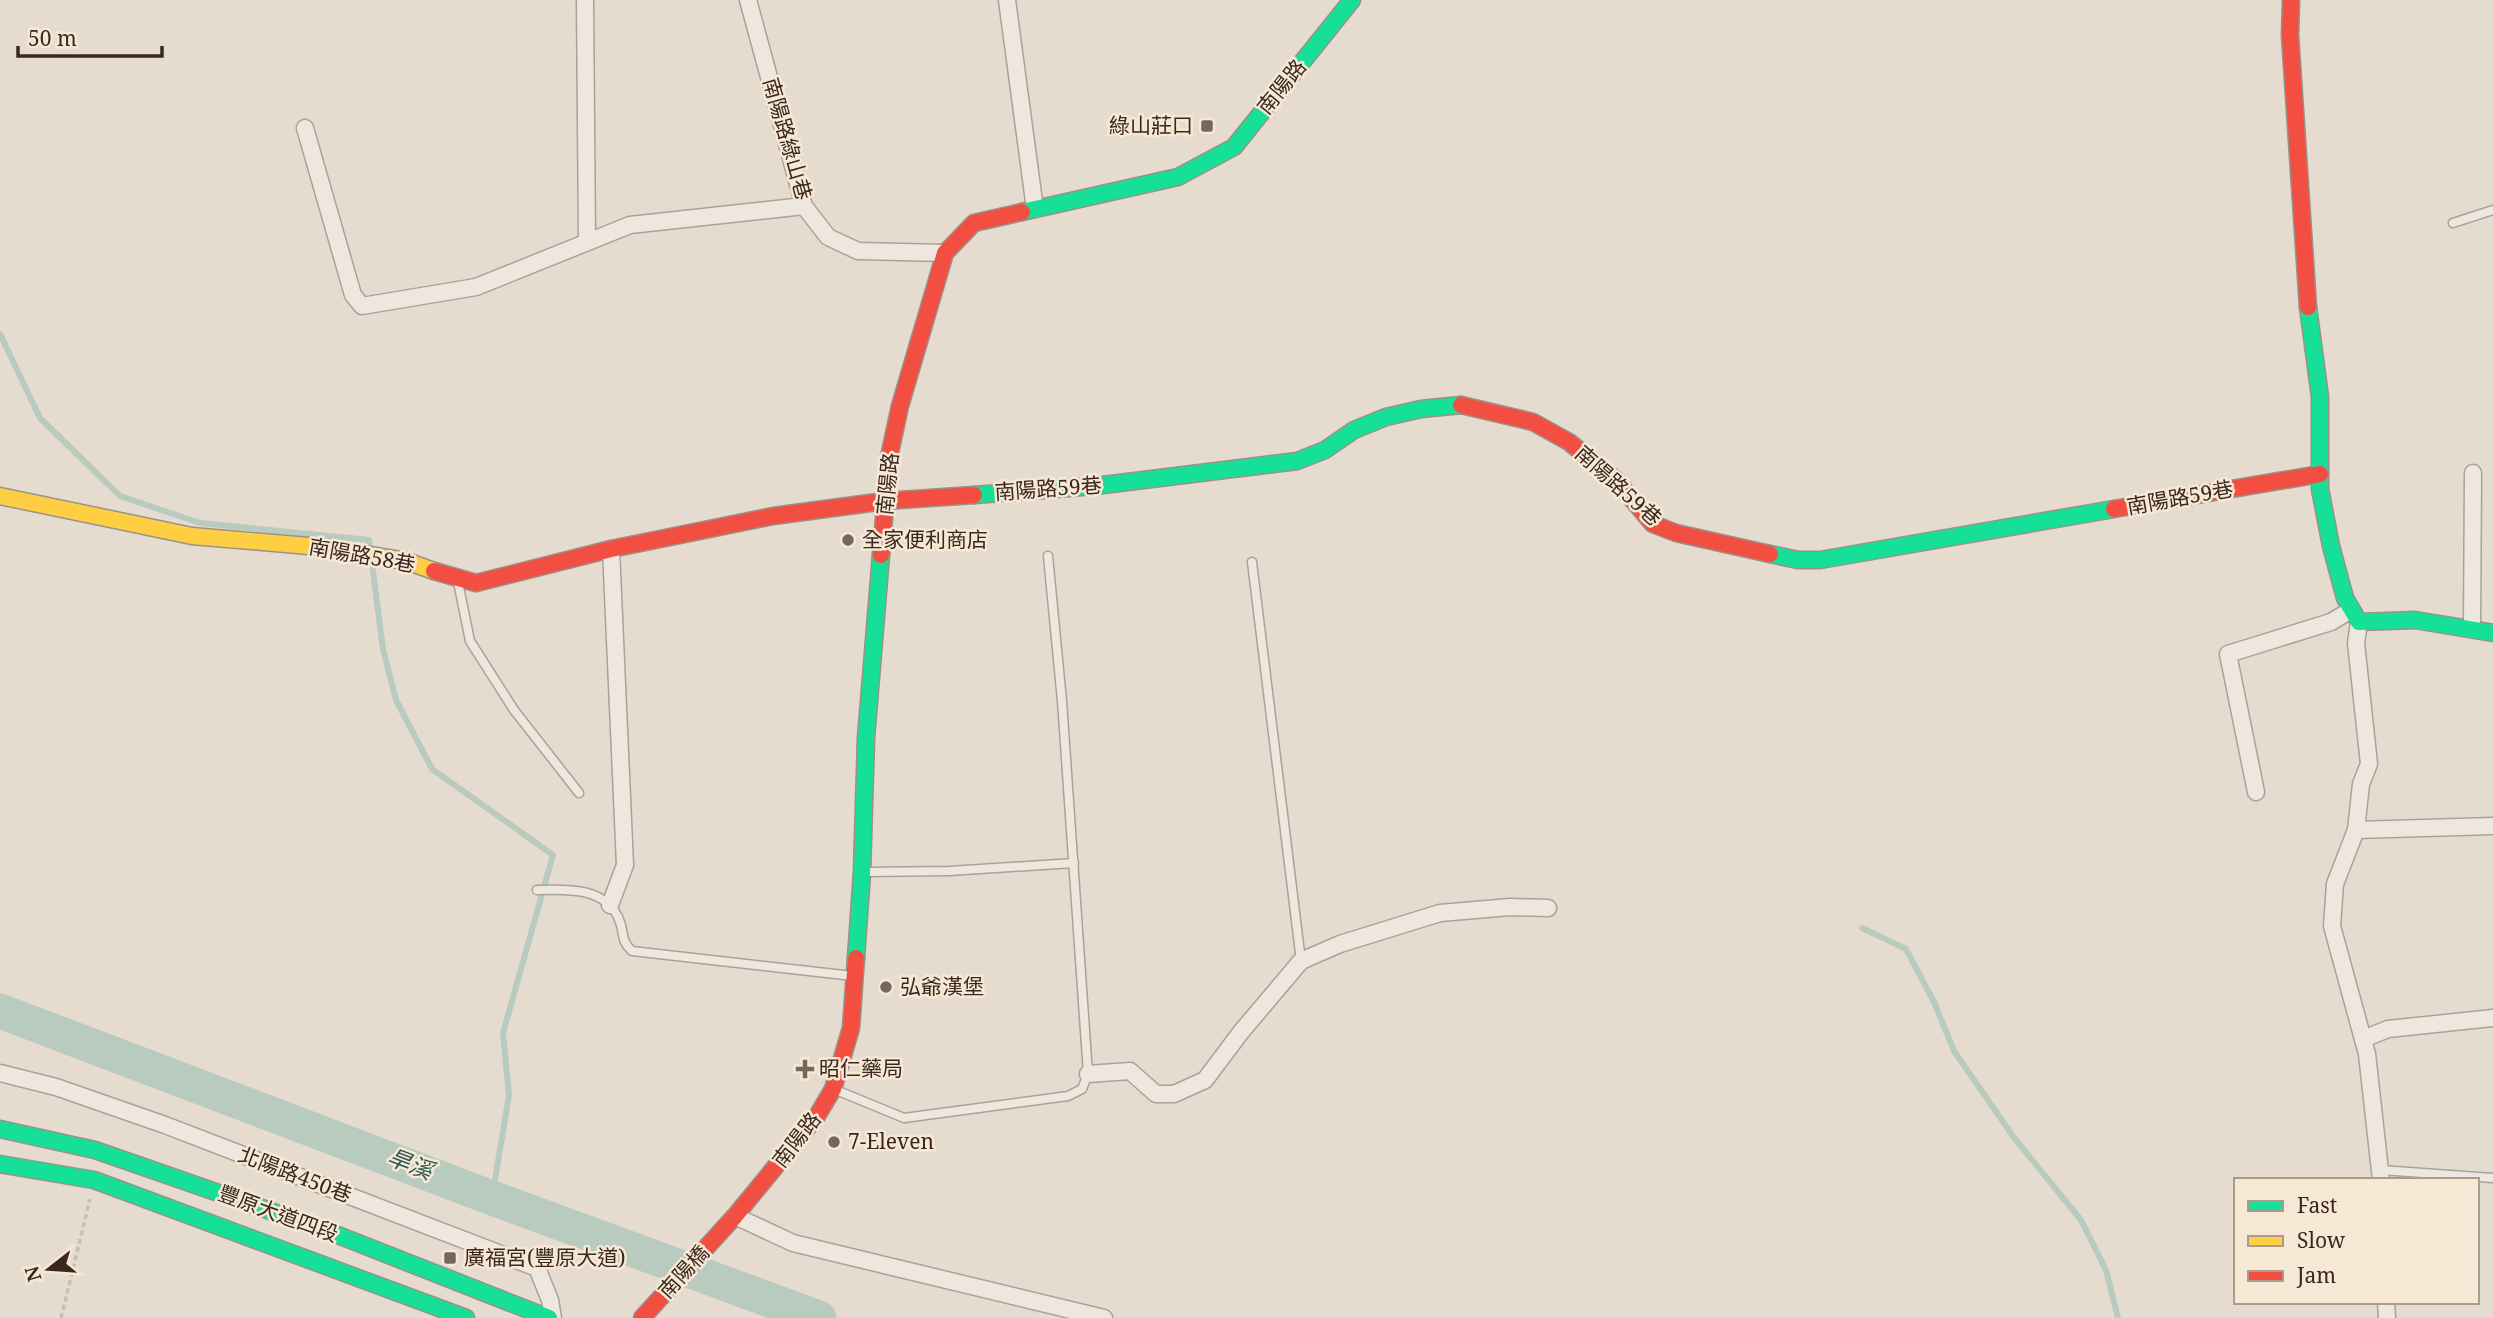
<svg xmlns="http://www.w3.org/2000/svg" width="2493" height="1318" font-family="'Noto Serif','Noto Sans TC',serif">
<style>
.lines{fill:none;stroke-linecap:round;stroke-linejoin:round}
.stream{stroke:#b9cabe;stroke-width:6}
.river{stroke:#b9cabe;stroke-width:35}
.lane-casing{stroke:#aba197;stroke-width:11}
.street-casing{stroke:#aba197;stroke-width:19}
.fast-casing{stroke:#9a9188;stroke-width:19}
.slow-casing{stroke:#9a9188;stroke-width:19}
.jam-casing{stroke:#9a9188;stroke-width:19}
.path{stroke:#c6beb7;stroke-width:3.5;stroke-dasharray:5 3.5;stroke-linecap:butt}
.lane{stroke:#ede7e0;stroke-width:8}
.street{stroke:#ede7e0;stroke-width:16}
.fast{stroke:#16e098;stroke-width:16}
.slow{stroke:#ffcf43;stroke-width:16}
.jam{stroke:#f24e42;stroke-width:16}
.poi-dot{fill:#76675d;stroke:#f6e8d4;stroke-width:2.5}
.labels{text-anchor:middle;stroke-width:5;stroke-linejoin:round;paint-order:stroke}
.street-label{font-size:21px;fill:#3a281f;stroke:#f6e8d4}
.poi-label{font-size:21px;fill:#3a281f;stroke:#f6e8d4;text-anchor:start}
.water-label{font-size:23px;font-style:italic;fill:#2e5951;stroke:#f6e8d4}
</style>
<rect width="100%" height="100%" fill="#e5dccf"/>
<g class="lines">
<g class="stream">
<path d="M0,334L40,418L120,496L200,523L369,540L383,649L396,700L432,769L553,855L503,1033L509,1095L492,1198"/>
<path d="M1862,928L1906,949L1934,1002L1954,1051L2015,1139L2081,1220L2106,1270L2118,1318"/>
</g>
<path class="river" d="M0,1011L492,1198L819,1318"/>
<defs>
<g id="lane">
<path d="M2453,223L2493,210"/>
<path d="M1252,562L1301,961"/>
<path d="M458,582L470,641L514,710L579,793"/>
<path d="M865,872L949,871L1074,863"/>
<path d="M537,890C567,889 608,887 620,922C625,936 620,939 632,951L853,976"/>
<path d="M836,1090L904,1118L1068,1096L1082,1089L1088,1074L1062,701L1048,556"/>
<path d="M2381,1170L2493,1178"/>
</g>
<g id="street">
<path d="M585,0L587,242"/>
<path d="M748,0L804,206L828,237L858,251L945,253"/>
<path d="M1007,0L1035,209"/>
<path d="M305,128L353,295L362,306L476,287L630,225L804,206"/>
<path d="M2359,622L2356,643L2369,764L2361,784L2356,830L2335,884L2332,926L2367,1054L2381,1180"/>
<path d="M2472,629L2473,473"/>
<path d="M2256,792L2228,654L2331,622L2351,610"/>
<path d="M2356,830L2493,826"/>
<path d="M610,905L625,865L611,549"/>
<path d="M2363,1039L2388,1029L2493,1018"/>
<path d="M0,1073L56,1087L165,1125L537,1268L550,1300L553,1318"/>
<path d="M1088,1074L1130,1071L1156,1094H1174L1205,1080L1241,1032L1301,961L1340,944L1440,913L1510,907L1548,908"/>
<path d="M735,1216L793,1243L1104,1318"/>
<path d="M2386,1302L2387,1318"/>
</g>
<g id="fast">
<path d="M1022,212L1178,177L1234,147L1352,0"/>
<path d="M2308,307L2320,397V489L2331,546L2345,598L2359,622L2415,620L2493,633"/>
<path d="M974,495L1095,486L1297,461L1325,450L1354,430L1386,417L1421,409L1461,405"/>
<path d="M1770,554L1798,560H1820L2114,509"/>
<path d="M856,958L862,872L866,738L881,555"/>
<path d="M0,1129L95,1150L325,1230L549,1318"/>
<path d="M0,1164L94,1180L466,1318"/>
</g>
<path id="slow" d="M0,496L192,536L320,547L406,561L434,571"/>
<g id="jam">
<path d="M2291,0L2290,35L2308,307"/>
<path d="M1461,405L1533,422L1569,442L1615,479L1653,524L1676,533L1770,554"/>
<path d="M2114,509L2320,474"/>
<path d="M881,555L889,457L900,406L945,253L974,223L1022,212"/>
<path d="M434,571L476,583L611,549L773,516L885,501L974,495"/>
<path d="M642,1318L735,1216L817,1116L833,1089L851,1028L856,958"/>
</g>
</defs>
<use href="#lane" class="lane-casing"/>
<use href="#street" class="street-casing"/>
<use href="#fast" class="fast-casing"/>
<use href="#slow" class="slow-casing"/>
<use href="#jam" class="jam-casing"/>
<path class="path" d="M61,1318L90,1199"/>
<use href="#lane" class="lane"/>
<use href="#street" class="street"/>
<use href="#fast" class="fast"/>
<use href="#slow" class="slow"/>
<use href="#jam" class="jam"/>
</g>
<g class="poi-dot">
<rect x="1200" y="119" width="14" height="14" rx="3.5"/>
<circle cx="848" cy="540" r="7"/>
<circle cx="886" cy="987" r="7"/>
<path d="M801.5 1058.5h7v7h7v7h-7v7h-7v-7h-7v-7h7z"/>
<circle cx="834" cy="1142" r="7"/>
<rect x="443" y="1251" width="14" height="14" rx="3.5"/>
</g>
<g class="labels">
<g class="street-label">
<text transform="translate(1282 87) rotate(-51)" y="7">南陽路</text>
<text transform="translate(787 139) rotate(74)" y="7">南陽路綠山巷</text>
<text transform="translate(888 484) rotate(-84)" y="7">南陽路</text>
<text transform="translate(1618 486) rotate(42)" y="7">南陽路59巷</text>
<text transform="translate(1048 489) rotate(-4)" y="7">南陽路59巷</text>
<text transform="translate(2180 498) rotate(-10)" y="7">南陽路59巷</text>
<text transform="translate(362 556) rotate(10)" y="7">南陽路58巷</text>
<text transform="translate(797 1140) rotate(-52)" y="7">南陽路</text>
<text transform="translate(295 1175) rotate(21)" y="7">北陽路450巷</text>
<text transform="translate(278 1214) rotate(20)" y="7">豐原大道四段</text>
<text transform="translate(684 1272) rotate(-48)" y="7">南陽橋</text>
</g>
<g class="poi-label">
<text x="1193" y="133" text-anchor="end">綠山莊口</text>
<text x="862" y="547">全家便利商店</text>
<text x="900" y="994">弘爺漢堡</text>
<text x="819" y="1076">昭仁藥局</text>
<text x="848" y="1149">7-Eleven</text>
<text x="464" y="1265">廣福宮(豐原大道)</text>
</g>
<g class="water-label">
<text transform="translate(410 1164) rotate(21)" y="8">旱溪</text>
</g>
</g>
<rect x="2234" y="1178" width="245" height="126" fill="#f6e8d4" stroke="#ab9b8c" stroke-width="2"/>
<rect x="2248" y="1201" width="35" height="10" fill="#16e098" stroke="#ab9b8c" stroke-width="2"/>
<text x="2297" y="1213" font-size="21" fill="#3a281f">Fast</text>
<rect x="2248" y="1236" width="35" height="10" fill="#ffcf43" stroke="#ab9b8c" stroke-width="2"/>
<text x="2297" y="1248" font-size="21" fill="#3a281f">Slow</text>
<rect x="2248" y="1271" width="35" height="10" fill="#f24e42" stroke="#ab9b8c" stroke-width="2"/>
<text x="2297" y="1283" font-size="21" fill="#3a281f">Jam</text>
<g transform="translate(49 1269) rotate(253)" stroke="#f6e8d4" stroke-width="5" paint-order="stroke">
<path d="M0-5L12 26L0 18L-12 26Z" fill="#3a281f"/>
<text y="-10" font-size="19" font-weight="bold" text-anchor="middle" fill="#3a281f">N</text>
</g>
<path d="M18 46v10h144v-10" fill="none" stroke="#3a281f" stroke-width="3.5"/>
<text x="28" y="46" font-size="21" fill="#3a281f" stroke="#f6e8d4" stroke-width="5" paint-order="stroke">50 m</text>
</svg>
